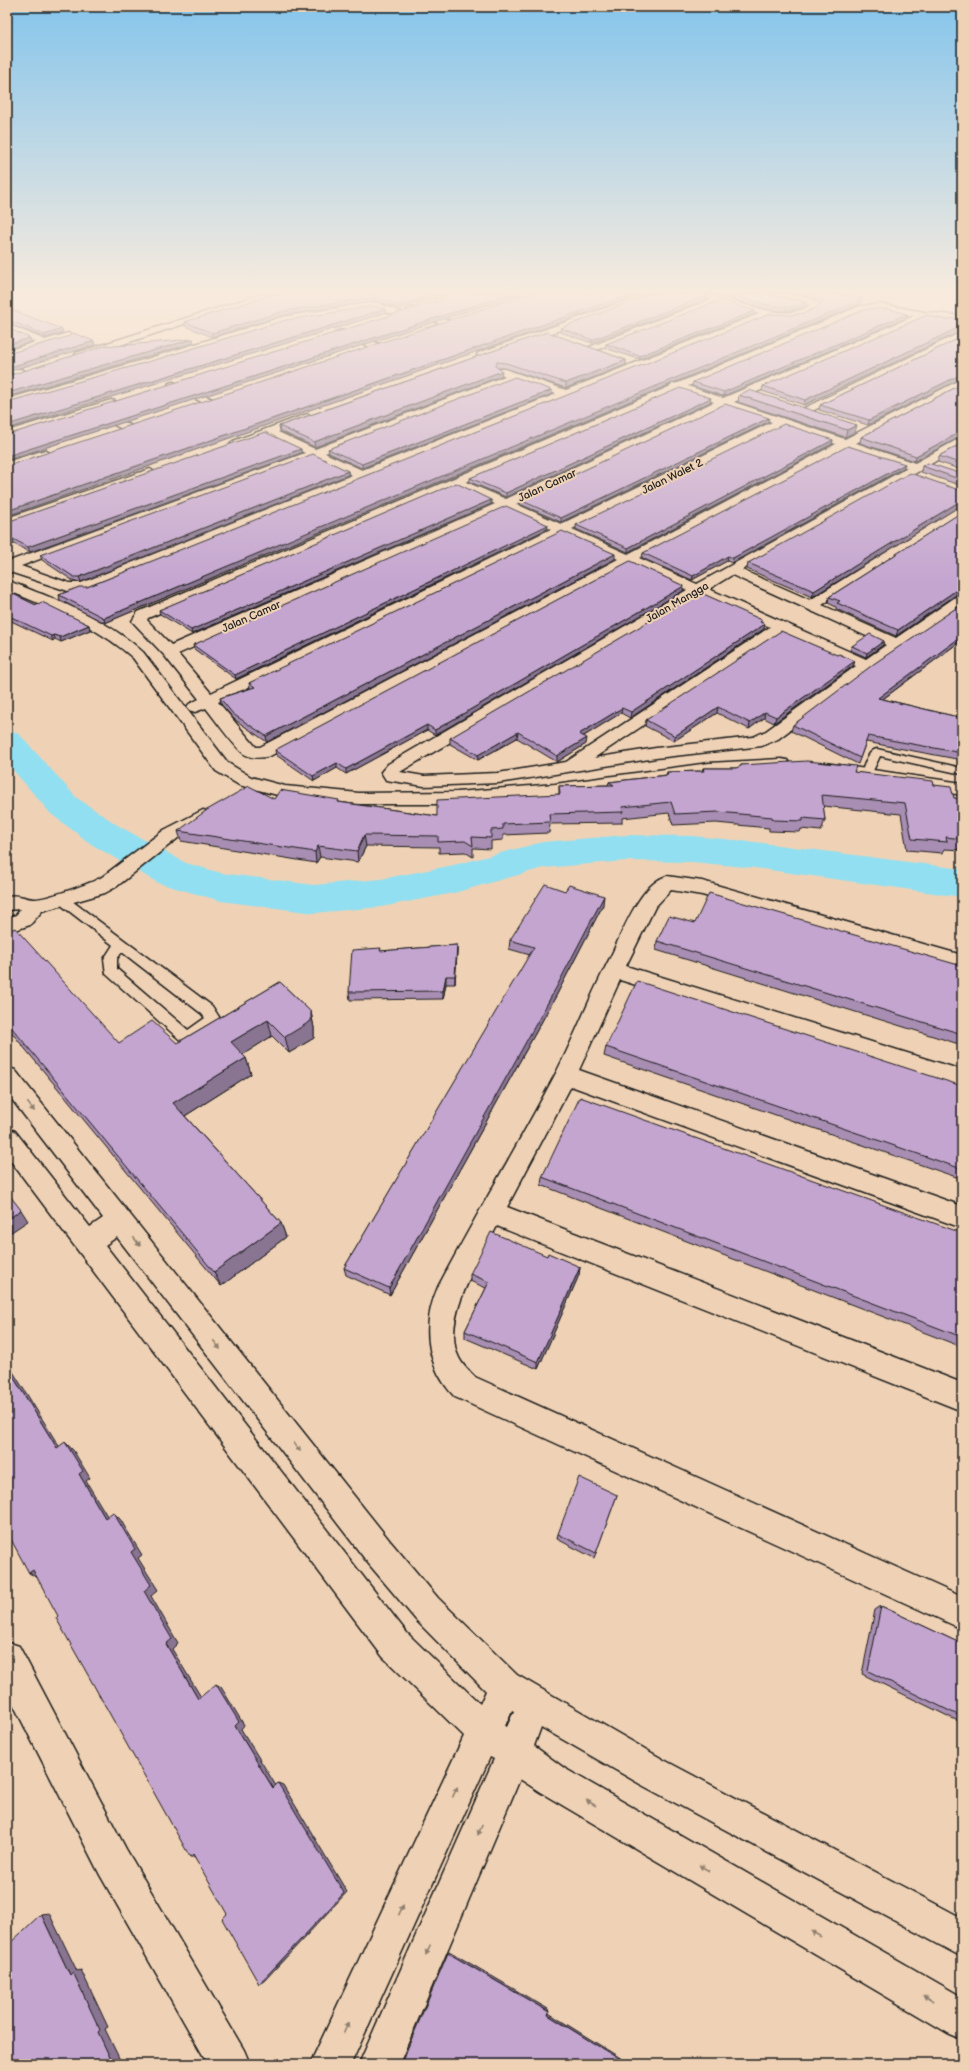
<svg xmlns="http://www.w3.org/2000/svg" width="969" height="2071" font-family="'Balsamiq Sans',sans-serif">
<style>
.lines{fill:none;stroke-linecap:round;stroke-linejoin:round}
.river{fill:#92dff1;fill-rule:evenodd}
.service-casing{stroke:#1c1c1c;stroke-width:3}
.minor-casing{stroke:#1c1c1c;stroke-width:3}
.service{fill:#efd2b5;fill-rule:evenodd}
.minor{fill:#efd2b5;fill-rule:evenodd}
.wall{fill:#a98eb3;stroke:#1c1c1c}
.shaded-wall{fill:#897492;stroke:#1c1c1c}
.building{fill:#c4a5d0;stroke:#1c1c1c}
.oneway{fill:#908070}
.labels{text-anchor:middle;stroke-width:4;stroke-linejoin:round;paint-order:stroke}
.far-street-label{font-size:11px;fill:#1c1c1c;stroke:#efd2b5}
</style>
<rect width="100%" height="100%" fill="#efd2b5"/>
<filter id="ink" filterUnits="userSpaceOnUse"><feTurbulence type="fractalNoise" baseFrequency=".025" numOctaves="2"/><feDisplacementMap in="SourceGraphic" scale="8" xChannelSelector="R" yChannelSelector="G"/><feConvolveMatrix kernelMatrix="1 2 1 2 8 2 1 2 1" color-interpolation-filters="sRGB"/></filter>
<g filter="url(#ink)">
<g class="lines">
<path class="river" d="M7,730L19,734L77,798L119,826L186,863L221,873L314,885L381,879L454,865L543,842L626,835L692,836L755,842L962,869V897L755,868L692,862L626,861L543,868L454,893L381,907L314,913L221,901L158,883L91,844L51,814L7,763Z"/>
<defs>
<g id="service">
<path d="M877,749L962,768V774L880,756L871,775H863L861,773C865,765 867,751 877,749Z"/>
<path d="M60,894L64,895L212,1006L219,1017C217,1026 202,1039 192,1041C188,1042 183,1040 179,1039L106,974L104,959L113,945L56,901L54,898L56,895ZM122,952L202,1014L205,1018L188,1030L117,969V959Z"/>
</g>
<g id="minor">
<path d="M262,294H275L84,357H76L75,355L76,353Z"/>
<path d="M646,294H659L486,357H478L477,355L478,353Z"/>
<path d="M700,294C731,294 782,327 810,305L768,297L764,294C779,294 810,293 821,305C808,320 787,318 769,316L88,590L68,591L7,571V562L305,453L268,436L237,446L231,443L233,441L304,415L308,414L314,417L312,419L278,432L315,449L505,376L496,371L497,369H505L566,390L759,314L720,302L596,350H588L587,348L711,299ZM515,379L556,394L362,470L325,453ZM314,457L352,475L81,583H69L21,566Z"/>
<path d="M375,302L404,313L399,316L374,308L286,322L158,362L7,405V399L150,358L282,317Z"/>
<path d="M880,304L924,312L962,316V322L925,318L734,402L845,439L962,379V386L856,443L915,463L962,437V445L911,476L742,570L810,600L962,505V515L822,605L896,638L957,596L962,595V606L872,668L778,739L762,746L656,758L498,783L424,786L386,780L381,772L388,764L687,590L629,564L270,756C262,758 254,759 246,755C237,751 214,718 206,708L195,712L189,710L187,707L189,704L199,699L164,655L132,621L138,612L671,386L672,384L678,383L860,306ZM880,310L914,316L723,398L688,386L865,311ZM679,390L714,402L506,499L466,482ZM724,406L772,422L561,524L516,504ZM783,426L836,444L628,554L572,529ZM847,448L907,468L697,584L639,558ZM456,486L495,504L171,645L147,620L148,618ZM506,509L551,529L211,693L178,654ZM562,534L618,559L260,747H256L218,702ZM732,575L886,645L866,659L709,589ZM698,595L770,627L566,762L498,773L424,776L400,772ZM782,633L856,666L766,731L753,737L656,748L594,758Z"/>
<path d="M411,307L450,321L452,323L450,325H444L408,312L406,310Z"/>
<path d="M7,324L45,340L68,333L73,336L71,338L7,357V351L35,342L7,330Z"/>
<path d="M340,330L380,344L381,346L376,349L337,335L335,333Z"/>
<path d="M962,332V339L810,412H802L800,410Z"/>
<path d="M7,364L25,371L26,373L21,376L7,371Z"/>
<path d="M173,382L212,399L213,401L212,403H204L169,387L168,385L169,383Z"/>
<path d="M111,400L115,401L116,403L115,405L101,410L130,425L132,427L130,429H122L90,413L7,438V431Z"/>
<path d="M45,450L51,454L49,457L7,470V462Z"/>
<path d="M150,469L156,473L154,476L7,526V518Z"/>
<path d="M7,581C19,584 30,590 42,594C78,609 113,625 143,652L228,763L251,777L285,786L359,793L457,792L555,784L709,763L781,759L787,760L790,764L787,768L781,769L709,774L555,795L457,804H359L285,797L239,785L216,771L133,658C96,625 52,609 7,590Z"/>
<path d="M825,763L962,783V795L819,772L816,768L819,764Z"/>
<path d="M203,810L209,812L212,816L209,820L178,838L116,887L105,893L42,911L30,925L7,933V918L16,915L21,909L7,910V896C21,894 22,898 34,899C44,900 92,883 102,877L164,830Z"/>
<path d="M667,876L702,881L962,955V971L702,895L671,890L655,907L626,966L962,1070V1088L620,980L579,1070L962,1206V1228L571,1086L507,1207L962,1383V1411L497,1226C480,1259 440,1320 459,1358C463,1366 469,1371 475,1377L962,1597V1629L455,1397C426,1367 421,1325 438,1287C476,1215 518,1145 556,1073C575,1036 590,996 610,958C622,934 639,884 667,876Z"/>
<path d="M7,1067L15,1070L390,1541L438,1598L517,1675L664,1760L962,1918V1957L640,1784L541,1727L534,1746L564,1768L962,1997V2039L948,2033L540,1792L520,1779L399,2064H359L494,1759L490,1757L351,2064H310L464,1736L383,1657L7,1156V1128L15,1131L90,1227L103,1218L7,1093ZM117,1237L368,1563L416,1620L486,1691L480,1704L407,1633L105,1245ZM512,1710L514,1711L507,1727L505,1726Z"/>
<path d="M7,1642L19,1646L126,1849L244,2050L250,2064H208L100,1875L7,1692Z"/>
</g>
</defs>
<use href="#service" class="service-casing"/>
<use href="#minor" class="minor-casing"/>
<use href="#service" class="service"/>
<use href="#minor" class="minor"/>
</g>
<g class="wall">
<path d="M275,294H447L400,308L375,301L285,315L212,337L185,326V322Z"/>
<path d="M713,294H768L805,306L798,309L785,311L771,310Z"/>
<path d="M787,294H837L862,298L861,302L859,303L858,305L105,623L60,600L59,595L87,587L791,315L805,313L817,307L821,304L817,300L802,295Z"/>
<path d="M708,295L707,299L592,343L560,332L561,328Z"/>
<path d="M7,308L63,333L45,338L7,323Z"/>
<path d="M754,314L639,359L605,348L606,344Z"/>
<path d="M907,314L906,318L723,396L692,386L693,382Z"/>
<path d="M947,320L962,321V331H961L804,405L762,391L763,386Z"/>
<path d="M547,332L626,360V365L566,388L505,368H497L501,376L315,447L280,431L279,426Z"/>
<path d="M962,337V378L868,425L819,410L820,405Z"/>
<path d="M962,384L915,461L860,443L861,437Z"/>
<path d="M552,394L362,468L329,453L328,449Z"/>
<path d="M739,395L855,432L845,437L738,402Z"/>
<path d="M710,402L506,497L470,482V478Z"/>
<path d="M768,422L561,522L520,504V500Z"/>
<path d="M833,440L832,444L628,552L576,529V525Z"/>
<path d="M962,443V470L938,462L939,456Z"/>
<path d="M301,449V453L30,552L14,544L7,546V522Z"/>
<path d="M905,464L903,468L732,563L727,561L692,580L642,558L643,553Z"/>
<path d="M922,466L962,474V486L921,472Z"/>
<path d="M348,471V475L81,582H75L42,560L40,555Z"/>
<path d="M962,491L812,597L747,569L748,563Z"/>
<path d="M491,500V504L192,634L160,614L159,610Z"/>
<path d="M962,512V595H956L896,636L836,609V607L828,603L829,597Z"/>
<path d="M548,525L547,529L236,679L194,649L193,645Z"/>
<path d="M615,559L267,742L234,719L221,704L220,698L250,688L249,683Z"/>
<path d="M7,591L36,605L89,625L90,630L61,642L55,639L53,641L7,619Z"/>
<path d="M683,591L435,735L427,730L346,774L337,768L314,781L276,755L275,750Z"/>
<path d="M962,604V640L883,699L962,718V760L866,742L858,764L791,731L793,725Z"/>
<path d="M762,622L764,629L630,718L621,713L584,736L586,744L557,762L517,738L478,760L450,744V738Z"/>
<path d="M883,645L866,657L850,650L852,646Z"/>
<path d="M837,655L855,661L853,666L774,723L764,718L749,729L717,713L674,741L645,726L646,720Z"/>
<path d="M741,765L854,772L934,785L954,798L962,799V850L944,849L942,853L907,850L901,814L823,806L825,820L821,831L801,829L800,832L769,831V828L716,823L673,825L669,813L622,818V823L550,824L549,833L503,835V840L491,841V849L473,848V857L465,852L439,853V847L366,846L358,862L320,857L316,863L181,841L178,831L274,799L339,802L437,816L559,794V786L608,785L609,782L666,775L667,772L702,771L703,768H736L740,767Z"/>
<path d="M603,905L556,996L390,1295L346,1275L344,1268L530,955L509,949L510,940Z"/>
<path d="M695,923L962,966V1045L656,950L657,941Z"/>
<path d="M7,932L119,1043H177L280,982L311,1012L314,1028V1038L289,1053L272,1036L242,1055L246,1058L251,1074L185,1116L281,1223L286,1237L221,1286L7,1027Z"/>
<path d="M457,945V953L455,984H446L443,999L350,1000L349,992L381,951Z"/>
<path d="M606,1047L962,1086V1179L604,1056Z"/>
<path d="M542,1177L962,1233V1347L541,1185Z"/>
<path d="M547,1256L580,1267L579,1275L538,1369L465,1338V1331L486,1288L470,1281V1274Z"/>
<path d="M617,1495L594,1558L557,1539L558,1534Z"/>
<path d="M881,1606L962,1644V1723L862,1674L875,1610Z"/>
</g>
<g class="shaded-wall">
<path d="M435,294H447L400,308V305Z"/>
<path d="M510,294H521L7,460V456Z"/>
<path d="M631,294H641L7,516V511Z"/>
<path d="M708,295L707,299L592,343V340Z"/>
<path d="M375,297V301L285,315L212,337V333L284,311Z"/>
<path d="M862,298L861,302L859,303L858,305L105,623L104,618Z"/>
<path d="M806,302L805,306L798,309L785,311L786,307Z"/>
<path d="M385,309V313L7,429V425Z"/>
<path d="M755,311L754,314L639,359V356Z"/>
<path d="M907,314L906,318L723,396L724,392Z"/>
<path d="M962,326L961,331L804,405L805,400Z"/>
<path d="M62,329L63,333L45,338L44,335Z"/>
<path d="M30,338L31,342L7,349V345Z"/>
<path d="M193,339L194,343L7,397V393Z"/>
<path d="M94,341L95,345L7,372V368Z"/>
<path d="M626,360V365L566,388V383Z"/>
<path d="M502,371L501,376L315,447L314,442Z"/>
<path d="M962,374V378L868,425L869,420Z"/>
<path d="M552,390V394L362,468V464Z"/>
<path d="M711,398L710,402L506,497V493Z"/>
<path d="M769,418L768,422L561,522V518Z"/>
<path d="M857,425L855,432L845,437L847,430Z"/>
<path d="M962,431V436L915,461L916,456Z"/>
<path d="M833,440L832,444L628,552V548Z"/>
<path d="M301,449V453L30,552L28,547Z"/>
<path d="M905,464L903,468L732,563L733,558Z"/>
<path d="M348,471V475L81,582L79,577Z"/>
<path d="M491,500V504L192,634L191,630Z"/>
<path d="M962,500V505L812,597L814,591Z"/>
<path d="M548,525L547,529L236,679L235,675Z"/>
<path d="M13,539L14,544L7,546V541Z"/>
<path d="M615,554V559L267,742L266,736Z"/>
<path d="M728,556L727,561L692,580L693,576Z"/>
<path d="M684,586L683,591L435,735V730Z"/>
<path d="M958,589L956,595L896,636L898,630Z"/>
<path d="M765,624L764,629L630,718L631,712Z"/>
<path d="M89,625L90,630L61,642L60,637Z"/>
<path d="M54,635L55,639L53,641L51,636Z"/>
<path d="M962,636V640L876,704L878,698Z"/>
<path d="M884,641L883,645L866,657L867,653Z"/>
<path d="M855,661L853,666L774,723L776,717Z"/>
<path d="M718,707L717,713L674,741L675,736Z"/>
<path d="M622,708L621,713L579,739V734Z"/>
<path d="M765,712L764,718L749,729L750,723Z"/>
<path d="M427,725V730L346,774V769Z"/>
<path d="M518,732L517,738L478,760V755Z"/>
<path d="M587,738L586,744L557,762V756Z"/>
<path d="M337,763V768L314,781L313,776Z"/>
<path d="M364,835L366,846L358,862L357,851Z"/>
<path d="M318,846L320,857L316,863L315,852Z"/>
<path d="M604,896L603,905L556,996L390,1295L389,1288Z"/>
<path d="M457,945V953L455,984V976Z"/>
<path d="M446,976V984L443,999V991Z"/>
<path d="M311,1012L314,1028V1038L289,1053L285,1037Z"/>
<path d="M268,1020L272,1036L236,1059L231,1042Z"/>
<path d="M246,1058L251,1074L180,1119L173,1103Z"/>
<path d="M21,1210L28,1221L7,1235V1220Z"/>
<path d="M281,1223L286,1237L221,1286L214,1272Z"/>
<path d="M580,1267L579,1275L538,1369V1362Z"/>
<path d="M7,1362L65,1456L57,1448L7,1367Z"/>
<path d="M65,1442L73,1450L90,1478L86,1481L112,1524L105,1518L79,1474Z"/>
<path d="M113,1512L120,1519L142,1555L138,1558L158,1590L151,1596L178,1643L172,1649L204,1702L198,1699L166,1644L144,1591L131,1552Z"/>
<path d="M33,1570L38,1578L29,1573Z"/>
<path d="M216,1684L221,1687L244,1725L241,1729L278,1789L273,1788L235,1726Z"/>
<path d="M278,1783L283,1785L347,1892L264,1981L259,1984Z"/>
<path d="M193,1854L197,1857H190Z"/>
<path d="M49,1913L77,1971L81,1970L108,2027L105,2029L122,2064H113L70,1975L41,1914Z"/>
<path d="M449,1951L548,2009L549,2012L448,1953Z"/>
<path d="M547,2012L630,2064H627L548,2015Z"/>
</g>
<g class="building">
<path d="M275,294H435L400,305L375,297L284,311L212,333L185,322Z"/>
<path d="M459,294H510L7,456V435Z"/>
<path d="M528,294H631L7,511V466Z"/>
<path d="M650,294H705L708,295L592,340L561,328Z"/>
<path d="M728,294H768V295L806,302L799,306L786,307L772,306Z"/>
<path d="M812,294H837L862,298L857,301H859L104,618L59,595L79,587H87L770,314L791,315L805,313L817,307L823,301L817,296Z"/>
<path d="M721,300L755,311L639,356L606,344Z"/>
<path d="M374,306L385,309L7,425V402L158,359L286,320Z"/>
<path d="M7,308L62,329L44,335L7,319Z"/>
<path d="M866,309H889L907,314L724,392L693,382Z"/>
<path d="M927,315L947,320L951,318L962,321V326L805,400L763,386Z"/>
<path d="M7,328L30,338L7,345Z"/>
<path d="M547,332L626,360L566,383L506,363L497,362L495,366L502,371L314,442L279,426Z"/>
<path d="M73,333L94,341L7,368V354L70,336Z"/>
<path d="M962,337V374L869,420L820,405Z"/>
<path d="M193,339L7,393V376L107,345L115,346Z"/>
<path d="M515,377L552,390L362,464L328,449Z"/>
<path d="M962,384V431L916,456L861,437Z"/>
<path d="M680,388L711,398L506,493L470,478Z"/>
<path d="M749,390L857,425L847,430L739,395Z"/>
<path d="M725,404L769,418L561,518L520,500Z"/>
<path d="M784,424L833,440L628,548L576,525Z"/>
<path d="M265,432L301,449L28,547L13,539L7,541V522Z"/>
<path d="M962,443V464L939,456Z"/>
<path d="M848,446L905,464L733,558L728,556L693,576L643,553Z"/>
<path d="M313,454L348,471L79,577H74L40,555Z"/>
<path d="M928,463L962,474V480L922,466Z"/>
<path d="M910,473L962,491V500L814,591L748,563Z"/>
<path d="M456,483L491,500L191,630L159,610Z"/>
<path d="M506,506L548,525L235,675L193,645Z"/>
<path d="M962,512V589H958L898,630L837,603L840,601L829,597Z"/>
<path d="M562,531L615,554L266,736L233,714L220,698L255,687L249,683Z"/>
<path d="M630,561L684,586L435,730L427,725L346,769L337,763L313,776L275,750Z"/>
<path d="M7,591L36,605L42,602L89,625L60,637L54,635L51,636L7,615Z"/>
<path d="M699,592L762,620L760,622L765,624L631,712L622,708L579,734L587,738L557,756L518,732L478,755L450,738Z"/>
<path d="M962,604V636L878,698L962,718V753L868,736L860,758L793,725L875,663Z"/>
<path d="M781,631L837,655L839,654L855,661L776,717L765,712L750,723L718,707L675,736L646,720Z"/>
<path d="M870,634L884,641L867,653L852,646Z"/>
<path d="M807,761L856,766L854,772L933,781L934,785L951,787L954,798L962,799V839L946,837L947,842L912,839L905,803L822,795L825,820L803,818V821L773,820L772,817L718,812L675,814L671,802L622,807L623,812L549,814L550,822L503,824V829L491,830V838L472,837L473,846L465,841L438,842V836L364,835L357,851L318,846L315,852L178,831L207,810L249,786L274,799L280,790L339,800L338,802L437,816V800L560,794L559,786L614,785L609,782L668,775L667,772L704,771L703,768H736L741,766V765Z"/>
<path d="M545,884L565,891L569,885L604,896L556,988L389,1288L344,1268L534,947L510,940Z"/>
<path d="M709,893L962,966V1034L657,941L669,916L695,923Z"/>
<path d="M15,928L119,1043L152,1021L177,1043L280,982L311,1012V1021L285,1037L268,1020L231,1042L246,1058L173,1103L281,1223L214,1272L7,1022V932Z"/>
<path d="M457,945L455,976H446L443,991L349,992L352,950L381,948L380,951Z"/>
<path d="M637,981L962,1086V1169L606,1047Z"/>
<path d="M580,1097L962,1233V1337L542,1177Z"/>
<path d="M7,1192L21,1210L7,1220Z"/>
<path d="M491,1232L547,1256L548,1253L580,1267L538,1362L465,1331L489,1282L470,1274Z"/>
<path d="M7,1367L57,1448L65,1442L83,1471L79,1474L105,1518L113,1512L135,1549L131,1552L151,1585L144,1591L172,1639L166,1644L198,1699L216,1684L239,1722L235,1726L273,1788L278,1783L344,1893L259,1984L222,1919L227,1914L193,1854L190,1857L56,1618L58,1616L33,1570L29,1573L7,1532Z"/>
<path d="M579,1477L617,1495L596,1553L558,1534Z"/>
<path d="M881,1606L962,1644V1717L868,1671Z"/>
<path d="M41,1914L70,1975L73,1972L100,2030L98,2032L113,2064H7V1946Z"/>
<path d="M448,1953L549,2012L548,2015L627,2064H401Z"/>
</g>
<defs><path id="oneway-solid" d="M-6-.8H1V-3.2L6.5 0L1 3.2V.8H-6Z"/></defs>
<g class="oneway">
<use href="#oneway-solid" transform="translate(31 1107) rotate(52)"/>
<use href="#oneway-solid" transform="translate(137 1242) rotate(52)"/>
<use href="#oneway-solid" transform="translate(217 1345) rotate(52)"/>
<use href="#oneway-solid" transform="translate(297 1447) rotate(52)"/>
<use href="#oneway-solid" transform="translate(455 1792) rotate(-65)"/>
<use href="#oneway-solid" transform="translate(591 1803) rotate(-150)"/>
<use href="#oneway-solid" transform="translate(480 1830) rotate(114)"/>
<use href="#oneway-solid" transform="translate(704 1868) rotate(-150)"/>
<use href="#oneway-solid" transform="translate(401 1910) rotate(-65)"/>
<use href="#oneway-solid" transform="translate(816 1934) rotate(-150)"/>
<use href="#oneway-solid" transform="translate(428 1950) rotate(114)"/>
<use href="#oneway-solid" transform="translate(928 1999) rotate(-150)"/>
<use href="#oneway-solid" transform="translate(346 2028) rotate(-66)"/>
</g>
</g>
<linearGradient id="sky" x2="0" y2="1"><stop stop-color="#85c5ec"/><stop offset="0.5" stop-color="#f8ebde"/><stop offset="1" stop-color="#f8ebde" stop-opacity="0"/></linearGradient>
<rect width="969" height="584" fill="url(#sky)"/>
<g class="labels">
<g class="far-street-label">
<text transform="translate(672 476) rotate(-26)" y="4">Jalan Walet 2</text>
<text transform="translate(547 485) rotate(-25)" y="4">Jalan Camar</text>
<text transform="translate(677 602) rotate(-30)" y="4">Jalan Mangga</text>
<text transform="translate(251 616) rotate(-24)" y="4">Jalan Camar</text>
</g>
</g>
<rect width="969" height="2071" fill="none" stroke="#efd2b5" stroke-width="24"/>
<rect x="12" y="12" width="945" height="2047" fill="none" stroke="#1c1c1c" stroke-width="1.5" filter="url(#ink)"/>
</svg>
